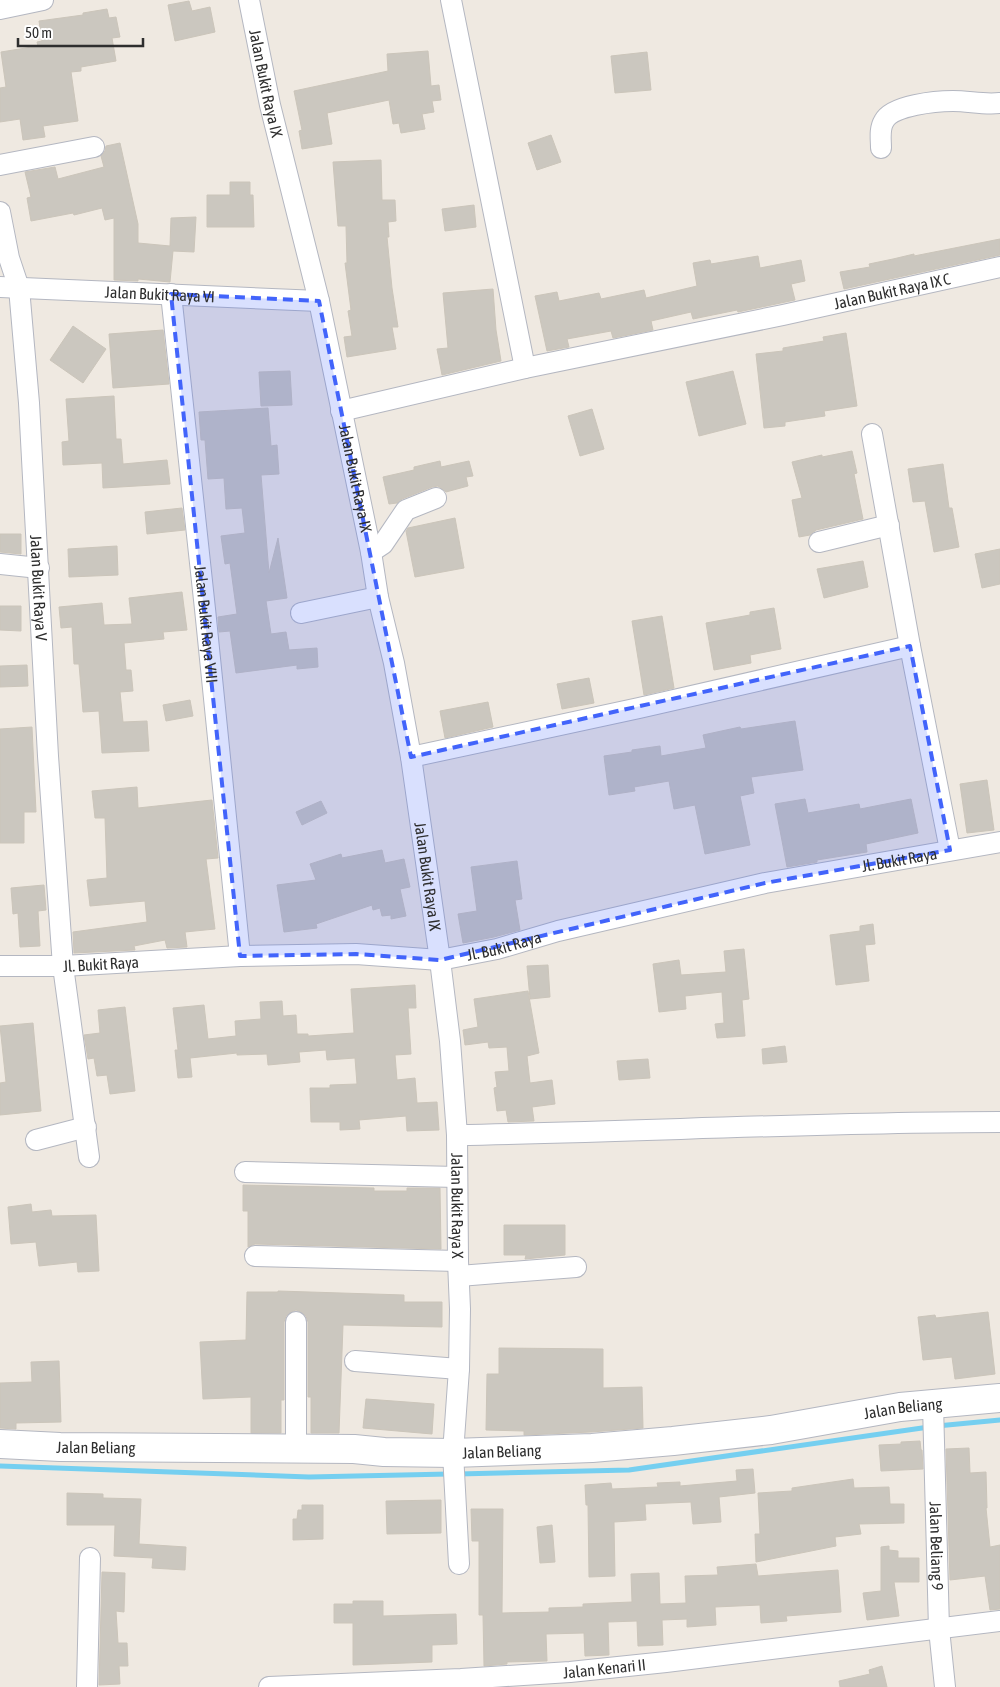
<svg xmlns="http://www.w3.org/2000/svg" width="1000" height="1687" font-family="'Asap Condensed',sans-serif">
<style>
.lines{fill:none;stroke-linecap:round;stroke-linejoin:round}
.stream{stroke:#75cff0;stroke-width:5}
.building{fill:#cbc7bf;stroke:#cbc5ba}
.street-casing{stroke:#b4b7c1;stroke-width:22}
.secondary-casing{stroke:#b4b7c1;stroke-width:30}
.street{stroke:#fff;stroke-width:20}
.secondary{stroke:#fff;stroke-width:28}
.marked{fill:#4264fb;fill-opacity:0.2;stroke:#4264fb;stroke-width:4;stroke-dasharray:10 6;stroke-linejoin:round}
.labels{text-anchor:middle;stroke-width:5;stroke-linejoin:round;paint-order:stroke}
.street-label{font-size:16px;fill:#2e2e2e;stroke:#fff}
</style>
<rect width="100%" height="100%" fill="#efe9e1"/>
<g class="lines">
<g class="stream">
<path d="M937,1426L1000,1420"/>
<path d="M0,1466L309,1477L449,1474"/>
<path d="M458,1474L629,1470L929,1427"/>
</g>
</g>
<g class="building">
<path d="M189,1L192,11L210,7L215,32L175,41L168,5Z"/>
<path d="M107,9L109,18L116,17L120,37L112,38L116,61L81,67V71L71,72L78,121L43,126L45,137L23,140L20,119L0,122V88L6,87L1,52L38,46L37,42L42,41L39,21L83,15V13Z"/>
<path d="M428,51L431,86L439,85L441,100L432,101L434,112L422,114L425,129L401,133L399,123L393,124L389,100L327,113L332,144L302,149L299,131L302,130L294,91L388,71L387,54Z"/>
<path d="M647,52L651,90L615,93L611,56Z"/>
<path d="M551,135L561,162L537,170L528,143Z"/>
<path d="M120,143L138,224V243L170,246L171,218L196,217L194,252L173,251L170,282L138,279V281L114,280V218L105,220L102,208L74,215L73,213L31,221L27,198L31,197L25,172L55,167L58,179L104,167L101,156L105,151L106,146Z"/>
<path d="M381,160L382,200H395L396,221L388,222L389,237H387L392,288L398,327H392L396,349L347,357L344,337L352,336L348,311L351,310L345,263H347L346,226H338L333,162Z"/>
<path d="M230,182H250V195H253L254,227H207V195H230Z"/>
<path d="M474,205L476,227L445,231L442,209Z"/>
<path d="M1000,239V255L844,289L840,272L870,267L869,264L893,259L914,254V256Z"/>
<path d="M758,256L760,268L801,260L805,281L791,284L795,300L738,312L737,310L693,319L691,312L651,321L653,330L613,338L611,331L567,339L569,347L547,351L535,296L557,292L559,301L599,293L601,299L644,290L646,298L697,286L693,263L710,260L711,264Z"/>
<path d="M493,289L496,330L501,361L442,375L437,349L448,348L443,293Z"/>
<path d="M73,326L106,349L83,383L50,360Z"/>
<path d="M163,330L169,384L113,388L109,334Z"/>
<path d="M846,333L857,406L824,411L825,416L785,422V426L764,428L756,354L783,351V348L824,341L823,337Z"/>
<path d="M290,371L292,405L261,406L259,372Z"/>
<path d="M733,371L746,424L699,436L686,382Z"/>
<path d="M114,396L116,439H121L123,464L167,460L170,484L103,488L102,463L63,465L62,442L69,441L66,399Z"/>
<path d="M268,408L271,446L277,445L279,474L261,475L269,573L278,538L287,598L266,601L271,634L286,632L289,650L317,648L318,667L297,669V665L236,673L230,631L219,632L218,617L237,614L230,563L225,564L221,536L245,533L242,508L226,509L224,478L208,479L205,440H201L199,412Z"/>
<path d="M592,409L604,449L580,456L568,416Z"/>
<path d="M852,451L857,473L854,474L863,519L816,530L810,535L799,537L792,500L802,498L792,462L822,455V457Z"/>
<path d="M440,461L441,467L469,461L473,476L466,477L468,486L446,492L438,486L432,487L402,499L397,503L389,504L383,477L414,470V467Z"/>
<path d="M943,464L949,508H952L959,547L934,552L925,501L913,502L908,469Z"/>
<path d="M182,508L185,530L147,534L145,512Z"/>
<path d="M455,518L464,568L415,577L406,531L408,528Z"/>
<path d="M0,534H21V554L0,552Z"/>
<path d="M117,546L118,575L69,577L68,549Z"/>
<path d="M1000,549V584L982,588L975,554Z"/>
<path d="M863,561L868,587L824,598L817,569Z"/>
<path d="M182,592L187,630L163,632L164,639L124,643L126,670H131L133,691L120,692L123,722L147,721L149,751L102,753L99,711L83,712L79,664H74L72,627L61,628L59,607L102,603L104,625L132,624L129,598Z"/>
<path d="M0,606H21V631L0,630Z"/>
<path d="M774,608L781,649L750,655L751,663L714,670L706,623L750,615V612Z"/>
<path d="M662,616L674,688L644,695L632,621Z"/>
<path d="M27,665L28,686L0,687V666Z"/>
<path d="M589,678L594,703L562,709L557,684Z"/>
<path d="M190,700L193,716L166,721L163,705Z"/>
<path d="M488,702L493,727L445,738L440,711Z"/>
<path d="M795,721L803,770L751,777L754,793L740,796L750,845L705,854L695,805L674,809L669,781L634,787L635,791L609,795L604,756L632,752V750L660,746L661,756L706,748L703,735L740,727L741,729Z"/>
<path d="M32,727L36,812H24V843H0V729Z"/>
<path d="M987,780L994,830L967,833L960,784Z"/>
<path d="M137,787L138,808L212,800L218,858L206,859L215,929L185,932L187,947L167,948L165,940L134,946L135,950L74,953L73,932L147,922L145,901L90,906L87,880L107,878L105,818H95L92,791Z"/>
<path d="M805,799L808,813L859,804L860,809L911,799L918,833L866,844L867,852L817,860V862L787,867L775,804Z"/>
<path d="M321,801L327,813L302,825L296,812Z"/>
<path d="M382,850L385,863L404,859L410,887L400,889L406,916L391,919V915L382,916L380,908L373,910L372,905L316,924L317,928L284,932L277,885L316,880L310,864L341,854L342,858Z"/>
<path d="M517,861L522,899L515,900L520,930L494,937L463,943L458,914L477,911L471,867Z"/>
<path d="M44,885L46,910L38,911L40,946L20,947L18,913L13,914L11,888Z"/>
<path d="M873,924L875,944L865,945L869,981L836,985L830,935L860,931V926Z"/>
<path d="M744,949L749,999L742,1000L745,1036L717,1038L715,1024L724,1023L722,992L685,996L686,1009L659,1012L653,964L679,960L681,975L726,972L724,951Z"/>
<path d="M548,965L550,997L530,999L527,966Z"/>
<path d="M415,985L416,1008H408L411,1054L395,1055L397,1080L415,1078L417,1103L437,1102L439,1130L407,1131L406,1116L359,1120L360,1129L340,1130V1122H311L310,1088H330V1085L357,1084L355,1058L327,1060L326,1050L299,1052L300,1062L268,1065L267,1054L237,1055V1053L190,1058L192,1077L178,1078L175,1050H178L173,1008L204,1005L208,1039L236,1036L235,1021L261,1019L260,1002L282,1001L283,1016L296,1015L297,1034H308V1036L354,1033L351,989Z"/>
<path d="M528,991L539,1053L527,1056L530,1083L552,1080L555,1104L532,1107L534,1121L508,1122L506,1110L497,1111L494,1088L497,1087L495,1072L509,1071L507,1047L489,1048L488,1042L465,1045L463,1030L478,1027L474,999Z"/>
<path d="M125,1007L135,1091L110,1094L107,1075L97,1076L94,1058L88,1059L84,1035L100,1033L98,1010Z"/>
<path d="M33,1023L41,1111L0,1115V1083L6,1082L0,1026Z"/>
<path d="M785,1046L787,1062L763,1064L762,1049Z"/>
<path d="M648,1059L650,1078L619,1080L617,1061Z"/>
<path d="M243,1185L374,1188V1191H407V1188H440L441,1249L255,1244L248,1247V1211H243Z"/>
<path d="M31,1204L32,1212L51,1210L52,1216L96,1215L99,1271L78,1272L77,1262L39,1266L36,1242L11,1244L8,1207Z"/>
<path d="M504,1225H565V1255L525,1259L526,1255H504Z"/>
<path d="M278,1291L404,1295V1302H442V1327L343,1325L339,1433H311V1397H308V1322L306,1316L301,1312L296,1310L291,1312L286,1316L284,1322V1400H281V1433H251V1397L203,1399L200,1342L246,1340L247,1292H278Z"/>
<path d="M988,1312L995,1374L955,1379L952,1357L923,1360L918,1317L935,1315L936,1318Z"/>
<path d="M499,1348L603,1349V1388L642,1387L643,1428L591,1432L524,1435V1431L486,1430L487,1374H499Z"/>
<path d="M59,1361L61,1422L16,1423V1429L0,1428V1383L32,1382L31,1362Z"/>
<path d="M366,1399L434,1404L432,1434L363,1428Z"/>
<path d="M920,1441L921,1450H922L923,1469L881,1471L879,1445L901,1444V1442Z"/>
<path d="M969,1448L970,1473L986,1472L987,1508H986L990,1547L1000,1545V1609L990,1610L985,1576L950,1580L946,1449Z"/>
<path d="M753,1469L755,1493L719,1497L721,1522L693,1524L691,1502L645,1504L646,1520L614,1522L615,1576L589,1577L588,1505H586L585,1485L611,1483L612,1489L658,1487L657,1483L680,1482V1486L737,1481L736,1470Z"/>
<path d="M853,1479L854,1488L889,1487L890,1504H904V1523L859,1524L861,1534L835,1537L836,1546L756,1562L755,1534H760L758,1493L792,1491V1488Z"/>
<path d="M67,1493L103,1494V1498L141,1499L139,1544L186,1547L185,1570L152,1568L153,1558L114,1556L115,1525H67Z"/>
<path d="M441,1500V1533L387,1534L386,1501Z"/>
<path d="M302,1505H323V1539L293,1540V1519H297L298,1510H302Z"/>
<path d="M471,1509H503L502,1613L549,1612V1608L583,1607V1604L632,1602L631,1574L659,1573L660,1604L686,1603L685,1576L718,1575L717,1567L756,1564L758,1576L838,1570L841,1612L786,1616L787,1621L761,1623L760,1605L715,1607L716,1625L687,1627V1619L662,1620L663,1645L638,1646L637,1621L608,1622L609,1655L585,1656L584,1633L546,1634L547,1661L507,1662V1664L484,1666L483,1615H479V1541H472Z"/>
<path d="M552,1525L555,1562L540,1563L537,1527Z"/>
<path d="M889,1546V1550L898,1551V1558H919V1582H894L899,1616L867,1620L863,1593L881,1591V1547Z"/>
<path d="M102,1572L125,1573L124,1612L116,1611L118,1643H127L128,1666H119L120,1684L99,1685Z"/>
<path d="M353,1601H383V1616L456,1614L457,1644L432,1645V1662L353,1665V1623H334V1604H353Z"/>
<path d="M882,1666L887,1687H840L839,1681L870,1674L869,1670Z"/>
</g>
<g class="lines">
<defs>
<g id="street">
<path id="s1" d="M249,0L270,105L319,301L371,552L378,597L394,663L411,757L440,960L450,1041L457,1135L458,1261L460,1309L459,1369L453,1453L459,1564"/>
<path d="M451,0L525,368"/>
<path d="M0,9L43,0"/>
<path d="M881,148C881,139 879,129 884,121C892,105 937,101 953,101C969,101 984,105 1000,103"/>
<path d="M0,165L94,147"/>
<path id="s2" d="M0,212L9,258L19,288L29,403L48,756L63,966L89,1157"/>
<path id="s3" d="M0,287L319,301"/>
<path id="s4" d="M171,294L205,609L240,956"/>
<path id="s5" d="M341,411L525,368L783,315L1000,267"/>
<path d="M872,434L910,646L950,850"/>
<path d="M819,542L889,525"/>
<path d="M371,552L383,544L406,510L436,498"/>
<path d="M0,564L39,568"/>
<path d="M301,613L378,597"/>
<path d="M411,757L639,708L910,646"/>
<path id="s6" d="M0,966H63L240,956L356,954L440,960L497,949L558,931L765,883L1000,842"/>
<path d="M457,1135C638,1132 819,1122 1000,1122"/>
<path d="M36,1140L86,1127"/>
<path d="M245,1172L457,1177"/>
<path d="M255,1256L458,1261"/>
<path d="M459,1276L576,1267"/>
<path d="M355,1361L459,1369"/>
<path id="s7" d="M933,1405L939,1629L945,1687"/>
<path d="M296,1450V1322"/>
<path d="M87,1687L90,1558"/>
<path id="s8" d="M269,1687L461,1679L570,1672L666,1662L1000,1621"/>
</g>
<g id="secondary">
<path id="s9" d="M0,1444L60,1447L354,1449L384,1452L453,1453L592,1448L673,1441L771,1430L900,1407L1000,1398"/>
</g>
</defs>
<use href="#street" class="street-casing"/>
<use href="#secondary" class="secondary-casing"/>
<use href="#street" class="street"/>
<use href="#secondary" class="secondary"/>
</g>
<path class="marked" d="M171,294L319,301L411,757L910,646L950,850L765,883L440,960L356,954L240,956Z"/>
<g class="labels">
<g class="street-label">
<text dy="6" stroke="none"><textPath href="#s1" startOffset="85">Jalan Bukit Raya IX</textPath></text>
<text dy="6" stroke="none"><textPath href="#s5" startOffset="564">Jalan Bukit Raya IX C</textPath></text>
<text dy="6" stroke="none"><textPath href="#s3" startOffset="160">Jalan Bukit Raya VI</textPath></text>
<text dy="6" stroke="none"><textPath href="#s1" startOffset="490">Jalan Bukit Raya IX</textPath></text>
<text dy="6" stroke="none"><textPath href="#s2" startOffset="379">Jalan Bukit Raya V</textPath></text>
<text dy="6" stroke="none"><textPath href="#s4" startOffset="332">Jalan Bukit Raya VIII</textPath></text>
<text dy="6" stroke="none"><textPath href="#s6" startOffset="911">Jl. Bukit Raya</textPath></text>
<text dy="6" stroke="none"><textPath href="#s1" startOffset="895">Jalan Bukit Raya IX</textPath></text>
<text dy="6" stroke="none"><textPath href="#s6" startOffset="506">Jl. Bukit Raya</textPath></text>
<text dy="6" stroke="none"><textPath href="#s6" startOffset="101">Jl. Bukit Raya</textPath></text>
<text dy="6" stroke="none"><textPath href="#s1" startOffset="1226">Jalan Bukit Raya X</textPath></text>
<text dy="6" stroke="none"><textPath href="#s9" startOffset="906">Jalan Beliang</textPath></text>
<text dy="6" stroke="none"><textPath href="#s9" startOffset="96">Jalan Beliang</textPath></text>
<text dy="6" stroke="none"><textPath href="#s9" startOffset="502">Jalan Beliang</textPath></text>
<text dy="6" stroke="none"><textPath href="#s7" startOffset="141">Jalan Beliang 9</textPath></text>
<text dy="6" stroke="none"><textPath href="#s8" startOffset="336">Jalan Kenari II</textPath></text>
</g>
</g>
<path d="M18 38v8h125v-8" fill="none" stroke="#2e2e2e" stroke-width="2.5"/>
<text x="25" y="38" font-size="15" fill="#2e2e2e" stroke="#ffffff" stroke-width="4" paint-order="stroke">50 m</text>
</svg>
